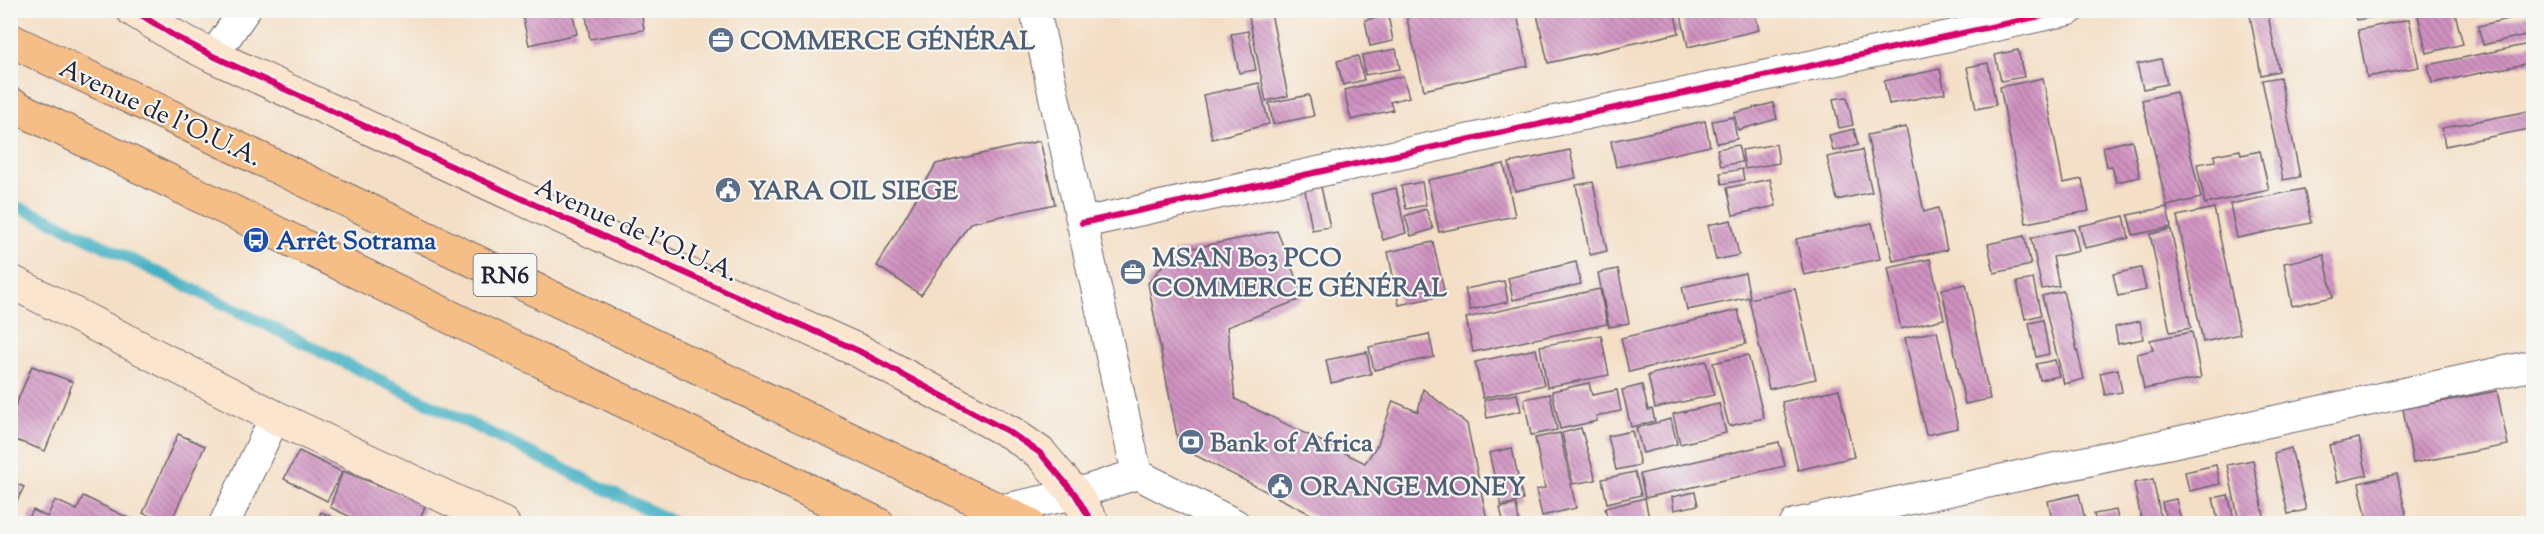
<svg xmlns="http://www.w3.org/2000/svg" width="2544" height="534" font-family="'Sorts Mill Goudy',serif">
<style>
.lines{fill:none;stroke-linecap:round;stroke-linejoin:round}
.stream{stroke:#44b0c3;stroke-width:12}
.building{fill:url(#building-back-hatch)}
.street-casing{stroke:#6c646c;stroke-width:32}
.secondary-casing{stroke:#6c646c;stroke-width:35}
.highway-casing{stroke:#6c646c;stroke-width:35}
.street{stroke:#fff;stroke-width:30}
.secondary{stroke:#fbe5cf;stroke-width:33}
.highway{stroke:#f6be87;stroke-width:33}
.cycleway-casing{stroke:#f6f6f2;stroke-width:10}
.cycleway{stroke:#d6006c;stroke-width:6}
.labels{text-anchor:middle;stroke-width:4.5;stroke-linejoin:round;paint-order:stroke}
.shield{fill:#f6f6f2;stroke:#626272;stroke-width:1.5}
.shield-label{font-size:24px;font-weight:bold;fill:#22223b}
.service-label{font-size:26px;font-weight:bold;fill:#4e5e75;stroke:#f6f6f2;text-anchor:start}
.street-label{font-size:26px;fill:#22223b;stroke:#f6f6f2}
.transit-label{font-size:26px;font-weight:bold;fill:#164399;stroke:#f6f6f2;text-anchor:start}
</style>
<defs>
<pattern id="building-back-hatch" width="6" height="6" patternUnits="userSpaceOnUse" patternTransform="scale(1.5)"><rect width="6" height="6" fill="#d092c1"/><path d="M-1 5l2 2M0 0l6 6M5-1l2 2" fill="none" stroke="#a8779e"/></pattern>
</defs>
<rect width="100%" height="100%" fill="#f6f6f2"/>
<filter id="ink" filterUnits="userSpaceOnUse"><feTurbulence type="fractalNoise" baseFrequency=".0167" numOctaves="2"/><feDisplacementMap in="SourceGraphic" scale="12" xChannelSelector="R" yChannelSelector="G"/><feConvolveMatrix kernelMatrix="1 2 1 2 8 2 1 2 1" color-interpolation-filters="sRGB"/></filter>
<filter id="wash" filterUnits="userSpaceOnUse"><feTurbulence type="fractalNoise" baseFrequency=".008" numOctaves="4" result="noise"/><feDisplacementMap in="SourceGraphic" scale="24" xChannelSelector="R" yChannelSelector="G"/><feGaussianBlur stdDeviation="1.35" result="paint"/><feColorMatrix in="noise" values="0 0 0 0 0 0 0 0 0 0 0 0 0 0 0 0 0 1.4 0 .05"/><feComposite in="paint" operator="in"/></filter>
<g filter="url(#wash)">
<rect width="100%" height="100%" fill="#f4dfc6"/>
<g class="lines">
<path class="stream" d="M10,204L48,219L677,524"/>
</g>
<g id="blocks">
<g class="building">
<path d="M521,10H572L577,34L529,45Z"/>
<path d="M585,10H641L644,30L590,39Z"/>
<path d="M1516,10L1528,66L1424,90L1405,11Z"/>
<path d="M1536,10H1674L1679,33L1548,63Z"/>
<path d="M1680,10H1712L1713,16L1735,10H1754L1759,30L1688,47Z"/>
<path d="M2249,10H2267L2279,71L2261,75Z"/>
<path d="M2354,10H2406V12L2356,20Z"/>
<path d="M2443,10H2454L2463,44L2427,53L2418,16Z"/>
<path d="M1271,13L1288,96L1266,101L1249,17Z"/>
<path d="M2534,13V33L2483,45L2478,26Z"/>
<path d="M1388,15L1393,41L1370,46L1365,20Z"/>
<path d="M2409,19L2419,67L2367,77L2358,30Z"/>
<path d="M1248,31L1256,70L1239,73L1231,34Z"/>
<path d="M2534,43V62L2432,83L2428,65Z"/>
<path d="M1396,49L1400,69L1365,75L1362,55Z"/>
<path d="M2018,50L2024,77L2001,81L1995,55Z"/>
<path d="M1358,56L1364,80L1343,85L1337,61Z"/>
<path d="M2161,59L2167,84L2143,89L2137,64Z"/>
<path d="M1988,63L1996,105L1976,109L1967,67Z"/>
<path d="M1940,69L1945,93L1889,104L1884,81Z"/>
<path d="M1403,76L1409,97L1390,102L1393,110L1351,120L1344,90Z"/>
<path d="M2280,77L2300,177L2283,180L2262,80Z"/>
<path d="M2043,78L2063,183L2082,179L2089,211L2026,223L2000,87Z"/>
<path d="M1259,83L1269,124L1212,139L1203,95Z"/>
<path d="M2176,92L2201,198L2167,206L2142,100Z"/>
<path d="M1309,95L1314,116L1273,124L1269,103Z"/>
<path d="M1847,97L1853,125L1839,128L1833,99Z"/>
<path d="M1773,103L1777,119L1738,130L1734,113Z"/>
<path d="M2534,110V128L2445,146L2442,128Z"/>
<path d="M1733,117L1737,139L1717,143L1712,121Z"/>
<path d="M1705,121L1710,146L1616,167L1611,141Z"/>
<path d="M1906,127L1924,212L1938,208L1947,250L1893,261L1867,135Z"/>
<path d="M1854,129L1858,145L1833,151L1829,135Z"/>
<path d="M2132,140L2140,177L2116,182L2112,166L2107,167L2103,147Z"/>
<path d="M1040,141L1055,204L970,223L921,295L877,266L936,164Z"/>
<path d="M1776,144L1779,163L1745,169L1742,150Z"/>
<path d="M1738,145L1742,162L1721,166L1717,149Z"/>
<path d="M1570,150L1576,178L1515,191L1509,163Z"/>
<path d="M1862,150L1872,192L1837,200L1827,157Z"/>
<path d="M2240,150L2241,155L2260,151L2269,190L2205,204L2197,164L2215,161L2214,155Z"/>
<path d="M1504,164L1515,216L1439,232L1428,180Z"/>
<path d="M1742,169L1744,180L1722,184L1720,173Z"/>
<path d="M1770,179L1776,206L1733,215L1727,188Z"/>
<path d="M1422,182L1426,205L1406,209L1401,186Z"/>
<path d="M1593,182L1607,251L1590,255L1576,185Z"/>
<path d="M1321,187L1330,227L1312,230L1305,190Z"/>
<path d="M1396,188L1406,233L1383,240L1371,194Z"/>
<path d="M2304,189L2311,223L2237,238L2230,204Z"/>
<path d="M2167,207L2171,227L2133,235L2128,215Z"/>
<path d="M2214,208L2240,334L2203,342L2177,216Z"/>
<path d="M1426,209L1433,229L1411,236L1405,216Z"/>
<path d="M2124,216L2129,238L2085,248L2079,226Z"/>
<path d="M1731,220L1739,255L1716,260L1708,225Z"/>
<path d="M1872,223L1880,259L1804,275L1796,239Z"/>
<path d="M2074,229L2079,251L2053,257L2059,286L2042,289L2031,238Z"/>
<path d="M2171,229L2191,328L2170,332L2150,234Z"/>
<path d="M1277,231L1304,298L1227,327L1235,399L1365,463L1378,444L1393,401L1418,412L1423,389L1467,424L1488,524H1330L1179,447L1148,283L1174,252Z"/>
<path d="M2024,236L2031,265L1994,273L1988,244Z"/>
<path d="M1433,242L1445,295L1399,305L1388,252Z"/>
<path d="M2324,255L2333,297L2292,306L2284,263Z"/>
<path d="M1930,259L1944,319L1901,329L1888,268Z"/>
<path d="M1576,262L1581,284L1513,300L1508,278Z"/>
<path d="M2141,268L2146,290L2118,296L2113,274Z"/>
<path d="M1618,269L1629,323L1609,327L1598,273Z"/>
<path d="M1745,273L1750,297L1687,310L1682,287Z"/>
<path d="M2033,279L2041,315L2025,319L2017,282Z"/>
<path d="M1504,281L1508,302L1470,310L1465,289Z"/>
<path d="M1966,284L1990,399L1965,404L1942,289Z"/>
<path d="M1600,289L1607,324L1473,352L1466,318Z"/>
<path d="M1795,289L1816,379L1769,389L1749,299Z"/>
<path d="M2063,291L2084,379L2064,384L2042,296Z"/>
<path d="M1738,310L1746,344L1629,372L1621,338Z"/>
<path d="M2043,320L2049,354L2036,357L2029,323Z"/>
<path d="M2140,321L2143,339L2118,344L2115,327Z"/>
<path d="M1937,331L1958,428L1926,435L1905,338Z"/>
<path d="M2192,332L2201,378L2144,389L2137,354L2153,350L2150,340Z"/>
<path d="M1429,334L1434,357L1374,370L1369,347Z"/>
<path d="M1601,335L1609,375L1547,387L1540,346Z"/>
<path d="M1536,349L1544,385L1483,398L1475,362Z"/>
<path d="M1367,352L1371,374L1331,383L1326,360Z"/>
<path d="M1748,355L1764,418L1729,426L1713,363Z"/>
<path d="M2055,360L2059,376L2040,380L2036,364Z"/>
<path d="M1706,361L1714,395L1655,408L1648,375Z"/>
<path d="M32,366L73,382L45,451L10,438V419Z"/>
<path d="M2118,369L2122,392L2105,395L2100,373Z"/>
<path d="M1589,383L1592,395L1617,390L1621,411L1596,416L1597,421L1560,429L1552,391Z"/>
<path d="M1642,385L1648,410L1652,409L1655,421L1631,427L1622,390Z"/>
<path d="M1839,389L1854,457L1798,470L1782,402Z"/>
<path d="M2497,391L2508,445L2413,463L2403,409Z"/>
<path d="M1517,394L1521,411L1487,418L1484,400Z"/>
<path d="M1550,394L1557,430L1531,435L1524,399Z"/>
<path d="M1719,404L1726,433L1680,444L1673,414Z"/>
<path d="M1671,419L1677,444L1643,453L1636,428Z"/>
<path d="M1581,428L1596,480L1573,484L1562,433Z"/>
<path d="M1632,431L1640,465L1616,470L1608,436Z"/>
<path d="M1560,433L1576,508L1542,516L1536,490L1545,488L1535,438Z"/>
<path d="M178,434L205,446L170,524H168L143,513Z"/>
<path d="M2359,438L2367,475L2337,482L2329,445Z"/>
<path d="M1779,442L1785,466L1645,498L1640,474Z"/>
<path d="M1512,448L1523,500L1501,506L1489,453Z"/>
<path d="M2291,448L2306,510L2288,514L2274,453Z"/>
<path d="M299,451L342,472L327,501L284,479Z"/>
<path d="M2253,460L2264,516L2239,521L2227,465Z"/>
<path d="M2216,465L2220,484L2189,491L2185,472Z"/>
<path d="M343,471L426,504L418,524H365L330,507Z"/>
<path d="M1635,472L1641,495L1607,503L1602,479Z"/>
<path d="M2397,474L2408,524H2368L2359,483Z"/>
<path d="M2153,479L2162,524H2142L2134,483Z"/>
<path d="M10,481L24,487L10,515Z"/>
<path d="M1695,492L1698,505L1674,510L1672,497Z"/>
<path d="M2079,494L2086,524H2053L2048,501Z"/>
<path d="M2228,495L2235,524H2219L2213,498Z"/>
<path d="M83,496L141,524H26L33,510L47,517L55,500L77,510Z"/>
<path d="M1645,498L1649,519L1626,524H1609L1605,508Z"/>
<path d="M2176,499L2182,524H2167L2162,502Z"/>
<path d="M1516,504L1519,522L1504,524L1500,508Z"/>
<path d="M2116,510L2119,524H2096L2094,514Z"/>
<path d="M321,512L346,524H316Z"/>
</g>
</g>
</g>
<g filter="url(#ink)">
<use href="#blocks" fill-opacity="0" stroke="#6c646c" stroke-width="1.5"/>
<g class="lines">
<defs>
<g id="street">
<path d="M1035,10L1137,474"/>
<path d="M213,56L245,10"/>
<path d="M1082,223L2069,10"/>
<path d="M1137,474L1235,524"/>
<path d="M999,510L1075,494L1137,474"/>
<path d="M224,524L275,417"/>
<path d="M1795,524L2534,365"/>
</g>
<g id="secondary">
<path d="M133,10L176,37L213,56L618,243L859,351L1011,433L1040,453L1075,494L1093,524"/>
<path d="M10,281L275,417L503,524"/>
</g>
<g id="highway">
<path d="M10,40L1028,524"/>
<path d="M10,104L878,524"/>
</g>
</defs>
<use href="#street" class="street-casing"/>
<use href="#secondary" class="secondary-casing"/>
<use href="#highway" class="highway-casing"/>
<use href="#street" class="street"/>
<use href="#secondary" class="secondary"/>
<use href="#highway" class="highway"/>
<defs>
<g id="cycleway">
<path d="M133,10L176,37L213,56L618,243L859,351L1011,433L1040,453L1075,494L1093,524"/>
<path d="M1082,223L2069,10"/>
</g>
</defs>
<use href="#cycleway" class="cycleway-casing"/>
<use href="#cycleway" class="cycleway"/>
</g>
</g>
<defs>
<symbol id="office-disc" viewBox="-11 -11 22 22"><circle r="9.5" fill="#5c6f8a" stroke="#f6f6f2"/><path d="M-6-3h4V-5.5h4V-3h4V5H-6ZM-1-4.5V-3h2v-1.5ZM-6 0V1H6V0Z" fill="#fff"/></symbol>
<symbol id="civic-disc" viewBox="-11 -11 22 22"><circle r="9.5" fill="#5c6f8a" stroke="#f6f6f2"/><path d="M-.6-6.5H3V-4.5H.6V-3L4-1V1h2V6H-6V1h2V-1L-.6-3ZM-1.2 2.5V6h2.4V2.5Z" fill="#fff"/></symbol>
<symbol id="bus-disc" viewBox="-11 -11 22 22"><circle r="9.5" fill="#1a4fb4" stroke="#f6f6f2"/><path d="M-5-6H5V4H4V6H2V4H-2V6H-4V4H-5ZM-3.5-4V0h7V-4ZM-3.5 1.2v1.5H-2V1.2ZM2 1.2v1.5H3.5V1.2Z" fill="#fff"/></symbol>
<symbol id="bank-disc" viewBox="-11 -11 22 22"><circle r="9.5" fill="#5c6f8a" stroke="#f6f6f2"/><path d="M-6-4H6V4H-6ZM0-2.3a2.3 2.3 0 1 0 0 4.6a2.3 2.3 0 1 0 0-4.6Z" fill="#fff"/></symbol>
</defs>
<g fill-rule="evenodd">
<use href="#office-disc" x="706" y="25" width="30" height="30"/>
<use href="#civic-disc" x="713" y="175" width="30" height="30"/>
<use href="#bus-disc" x="241" y="225" width="30" height="30"/>
<use href="#office-disc" x="1118" y="257" width="30" height="30"/>
<use href="#bank-disc" x="1176" y="427" width="30" height="30"/>
<use href="#civic-disc" x="1265" y="471" width="30" height="30"/>
</g>
<g class="labels">
<rect class="shield" x="473.5" y="254" width="63" height="42" rx="4.5"/>
<g class="shield-label">
<text x="505" y="283">RN6</text>
</g>
<g class="service-label">
<text x="740" y="49">COMMERCE GÉNÉRAL</text>
<text x="748" y="199">YARA OIL SIEGE</text>
<text x="1152" y="266">MSAN B03 PCO<tspan x="1152" dy="30">COMMERCE GÉNÉRAL</tspan></text>
<text x="1210" y="451">Bank of Africa</text>
<text x="1300" y="495">ORANGE MONEY</text>
</g>
<g class="street-label">
<text transform="translate(161 112) rotate(25)" y="9">Avenue de l'O.U.A.</text>
<text transform="translate(637 229) rotate(24)" y="9">Avenue de l'O.U.A.</text>
</g>
<g class="transit-label">
<text x="276" y="249">Arrêt Sotrama</text>
</g>
</g>
<rect width="2544" height="534" fill="none" stroke="#f6f6f2" stroke-width="36"/>
</svg>
